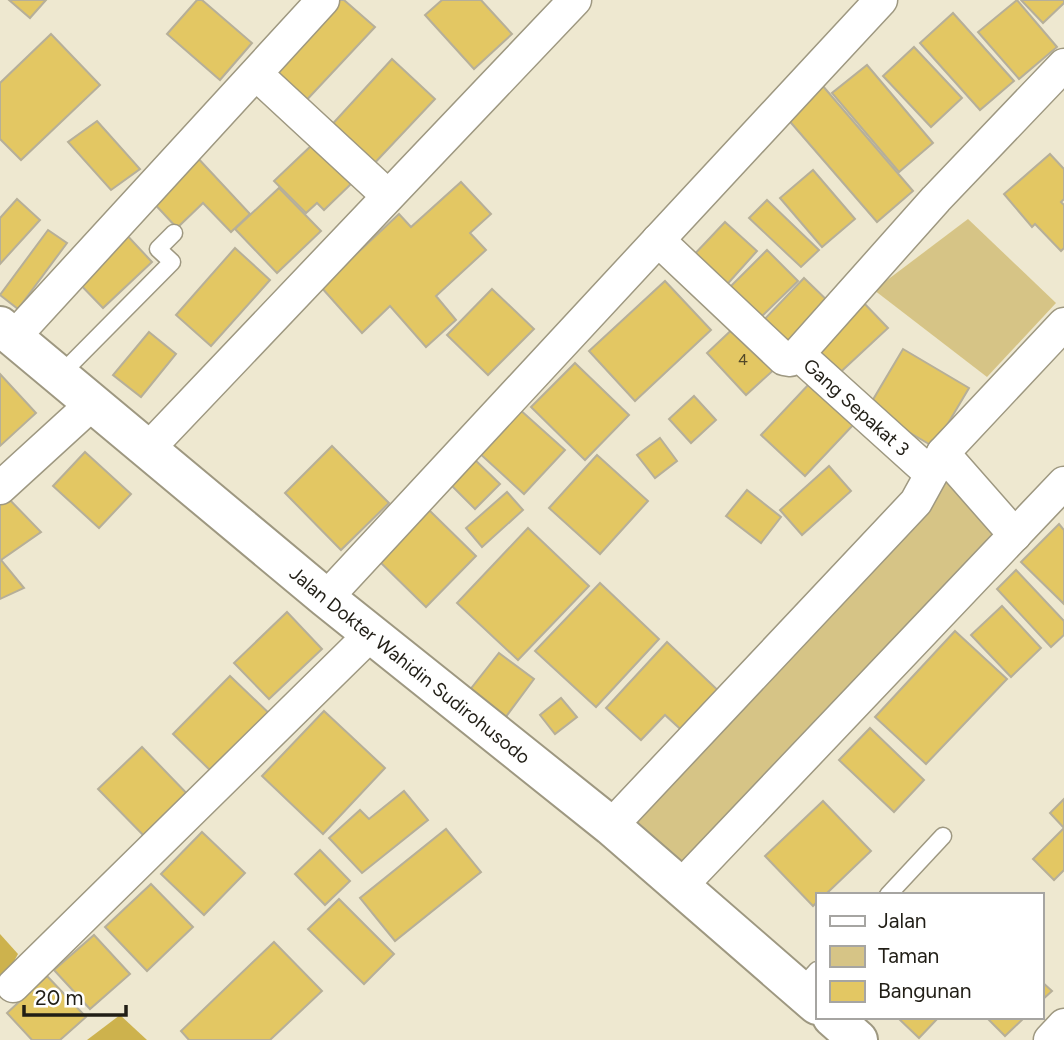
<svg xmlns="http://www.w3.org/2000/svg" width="1064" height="1040" font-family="Figtree,sans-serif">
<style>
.green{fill:#d6c486}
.forest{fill:#cdb24d}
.building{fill:#e3c763;stroke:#b6af99;stroke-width:2}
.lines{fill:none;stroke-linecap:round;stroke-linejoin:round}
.lane-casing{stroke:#9e9881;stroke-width:19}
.street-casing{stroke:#9e9881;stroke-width:35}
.secondary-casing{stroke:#9e9881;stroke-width:42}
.lane{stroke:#fff;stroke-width:16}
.street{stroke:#fff;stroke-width:32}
.secondary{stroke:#fff;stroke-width:38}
.labels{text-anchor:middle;stroke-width:7;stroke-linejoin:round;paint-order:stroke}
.number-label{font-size:16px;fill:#524829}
.street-label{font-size:19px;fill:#211e16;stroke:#fff}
</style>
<rect width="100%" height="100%" fill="#eee8d0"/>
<g class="green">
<path d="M968,219L1056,303L987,377L874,290Z"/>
<path d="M947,479L1001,537L682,865L631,825Z"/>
</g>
<g class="forest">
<path d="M0,934L18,954L0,987Z"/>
<path d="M120,1015L147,1040H87Z"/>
</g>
<g class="building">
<path d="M9,0H46L30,18Z"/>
<path d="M197,0H202L252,43L220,80L167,34Z"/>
<path d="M333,0H344L375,27L301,106L265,73Z"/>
<path d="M442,0H481L512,34L474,69L425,15Z"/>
<path d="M1017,0L1057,47L1019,79L978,32Z"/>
<path d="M1021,0H1064V3L1043,23Z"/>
<path d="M953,13L1014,81L980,110L920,43Z"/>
<path d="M51,34L100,85L21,160L0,139V83Z"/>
<path d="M914,47L962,98L931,127L883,76Z"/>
<path d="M392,59L435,99L369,169L327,130Z"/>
<path d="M867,65L933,143L899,172L832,93Z"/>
<path d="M822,85L913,191L877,222L786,117Z"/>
<path d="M97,121L140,169L111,190L68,142Z"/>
<path d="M313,144L352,183L324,210L317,203L306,213L274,181Z"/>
<path d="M1050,154L1064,169V199L1061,202L1064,205V248L1061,251L1035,224L1032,227L1004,194Z"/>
<path d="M195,155L250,214L231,232L203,203L177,228L149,198Z"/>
<path d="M813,170L855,219L822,247L780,198Z"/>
<path d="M461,182L491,214L470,233L486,250L436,296L456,320L426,347L390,306L362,333L321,287L399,214L411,227Z"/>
<path d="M279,188L321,231L277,273L235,229Z"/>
<path d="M17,199L40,220L0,264V218Z"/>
<path d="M767,200L819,250L801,267L749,218Z"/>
<path d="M725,222L757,251L722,290L689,260Z"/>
<path d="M48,230L67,243L18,309L0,295Z"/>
<path d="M123,231L152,262L103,308L73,277Z"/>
<path d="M235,248L270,280L211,346L176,315Z"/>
<path d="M767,250L798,281L755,323L724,293Z"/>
<path d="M804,278L834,307L790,355L758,326Z"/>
<path d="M665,281L711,330L635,401L589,351Z"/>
<path d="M492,289L534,329L488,375L447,335Z"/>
<path d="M860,299L888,328L832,380L805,351Z"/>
<path d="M739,323L778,366L746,395L707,353Z"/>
<path d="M149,332L176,354L141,397L113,375Z"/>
<path d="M903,349L969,388L934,447L868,408Z"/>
<path d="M575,363L629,415L585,460L531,407Z"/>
<path d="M0,374L36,413L0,446Z"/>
<path d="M810,383L854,424L805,476L761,435Z"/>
<path d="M694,396L716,420L691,443L669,419Z"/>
<path d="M518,408L565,450L524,494L477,451Z"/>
<path d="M660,438L677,461L655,478L637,455Z"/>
<path d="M332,446L389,503L341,550L285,493Z"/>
<path d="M85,452L131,494L99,528L53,486Z"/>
<path d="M470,455L500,484L475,509L446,480Z"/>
<path d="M597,455L648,501L600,554L549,508Z"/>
<path d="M829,466L851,491L802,535L780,510Z"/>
<path d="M747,490L781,517L761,543L726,516Z"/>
<path d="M507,492L523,510L482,547L466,528Z"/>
<path d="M7,497L41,532L1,560L24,588L0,599V503Z"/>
<path d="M427,508L476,556L426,607L377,559Z"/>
<path d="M1059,524L1064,530V604L1021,562Z"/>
<path d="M528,528L589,586L518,660L457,603Z"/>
<path d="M1016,570L1064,621V635L1051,647L997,589Z"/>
<path d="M600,583L659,639L596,707L535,651Z"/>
<path d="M1002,606L1041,648L1011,677L971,635Z"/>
<path d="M287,612L322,649L269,699L234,663Z"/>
<path d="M955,631L1007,679L926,764L875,717Z"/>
<path d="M667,642L726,698L689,737L665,715L641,740L606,708Z"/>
<path d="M499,653L534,679L505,718L469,691Z"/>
<path d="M230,676L273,717L216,776L173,734Z"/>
<path d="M561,698L577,717L555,734L540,715Z"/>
<path d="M324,711L385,768L323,834L262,776Z"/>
<path d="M870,728L924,780L894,812L839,760Z"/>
<path d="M142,747L195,802L152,844L98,789Z"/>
<path d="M404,791L428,820L362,873L329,838L360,810L369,819Z"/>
<path d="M1064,799V870L1054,880L1033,859L1064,828L1050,813Z"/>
<path d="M823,801L871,851L825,895H817V902L813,906L765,856Z"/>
<path d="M446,829L481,872L395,941L360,898Z"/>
<path d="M202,832L245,873L204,915L161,874Z"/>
<path d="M320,850L350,881L325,905L295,874Z"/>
<path d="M151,884L193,927L147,971L105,927Z"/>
<path d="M339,899L394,954L364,984L308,929Z"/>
<path d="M94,935L130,974L90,1009L54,970Z"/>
<path d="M274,942L322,991L270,1040H189L181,1031Z"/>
<path d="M47,976L86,1017L60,1040H32L7,1013Z"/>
<path d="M1041,981L1052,991L1041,1001Z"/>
<path d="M897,1017H939L919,1038Z"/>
<path d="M986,1017H1025L1005,1036Z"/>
</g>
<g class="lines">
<defs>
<g id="lane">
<path d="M60,375L172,262L158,249L174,233"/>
<path d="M888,895L943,836"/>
<path d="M800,989L817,970"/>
</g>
<g id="street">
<path d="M267,84L388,196"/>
<path d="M658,240L784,359L790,360L798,354L936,199L1064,65"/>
<path d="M14,337L323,0"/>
<path id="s1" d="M798,354L931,474"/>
<path d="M148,449L575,0"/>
<path d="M943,453L1015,535"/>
<path d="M0,488L93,403"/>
<path d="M326,598L881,0"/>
<path d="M611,826L916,502L943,453L1064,324"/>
<path d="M681,886L1064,483"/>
<path d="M13,986L372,633"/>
<path d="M1050,1040L1064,1025"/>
</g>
<g id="secondary">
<path id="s2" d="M0,326L326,598L611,826L817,1005"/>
<path d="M832,1017L858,1040"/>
</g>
</defs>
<use href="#lane" class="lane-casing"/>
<use href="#street" class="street-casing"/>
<use href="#secondary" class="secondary-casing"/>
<use href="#lane" class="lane"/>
<use href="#street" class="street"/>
<use href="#secondary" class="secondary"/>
</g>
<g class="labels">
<g class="number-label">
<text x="743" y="365">4</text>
</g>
<g class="street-label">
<text dy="7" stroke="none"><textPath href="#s1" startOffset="79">Gang Sepakat 3</textPath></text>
<text dy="7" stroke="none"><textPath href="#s2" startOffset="532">Jalan Dokter Wahidin Sudirohusodo</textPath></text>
</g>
</g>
<rect x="816" y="893" width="228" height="126" fill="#ffffff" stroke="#a6a5a2" stroke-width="2"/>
<rect x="830" y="916" width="35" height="10" fill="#ffffff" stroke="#a6a5a2" stroke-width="2"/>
<text x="878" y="928" font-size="21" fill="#211e16">Jalan</text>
<rect x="830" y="946" width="35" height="21" fill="#d6c486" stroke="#a6a5a2" stroke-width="2"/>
<text x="878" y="963" font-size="21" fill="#211e16">Taman</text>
<rect x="830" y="981" width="35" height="21" fill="#e3c763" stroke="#a6a5a2" stroke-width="2"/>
<text x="878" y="998" font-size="21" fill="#211e16">Bangunan</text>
<path d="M24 1005v10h102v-10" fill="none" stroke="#211e16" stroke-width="3.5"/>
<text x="35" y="1005" font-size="21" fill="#211e16" stroke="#ffffff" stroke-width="5" paint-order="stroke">20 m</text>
</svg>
